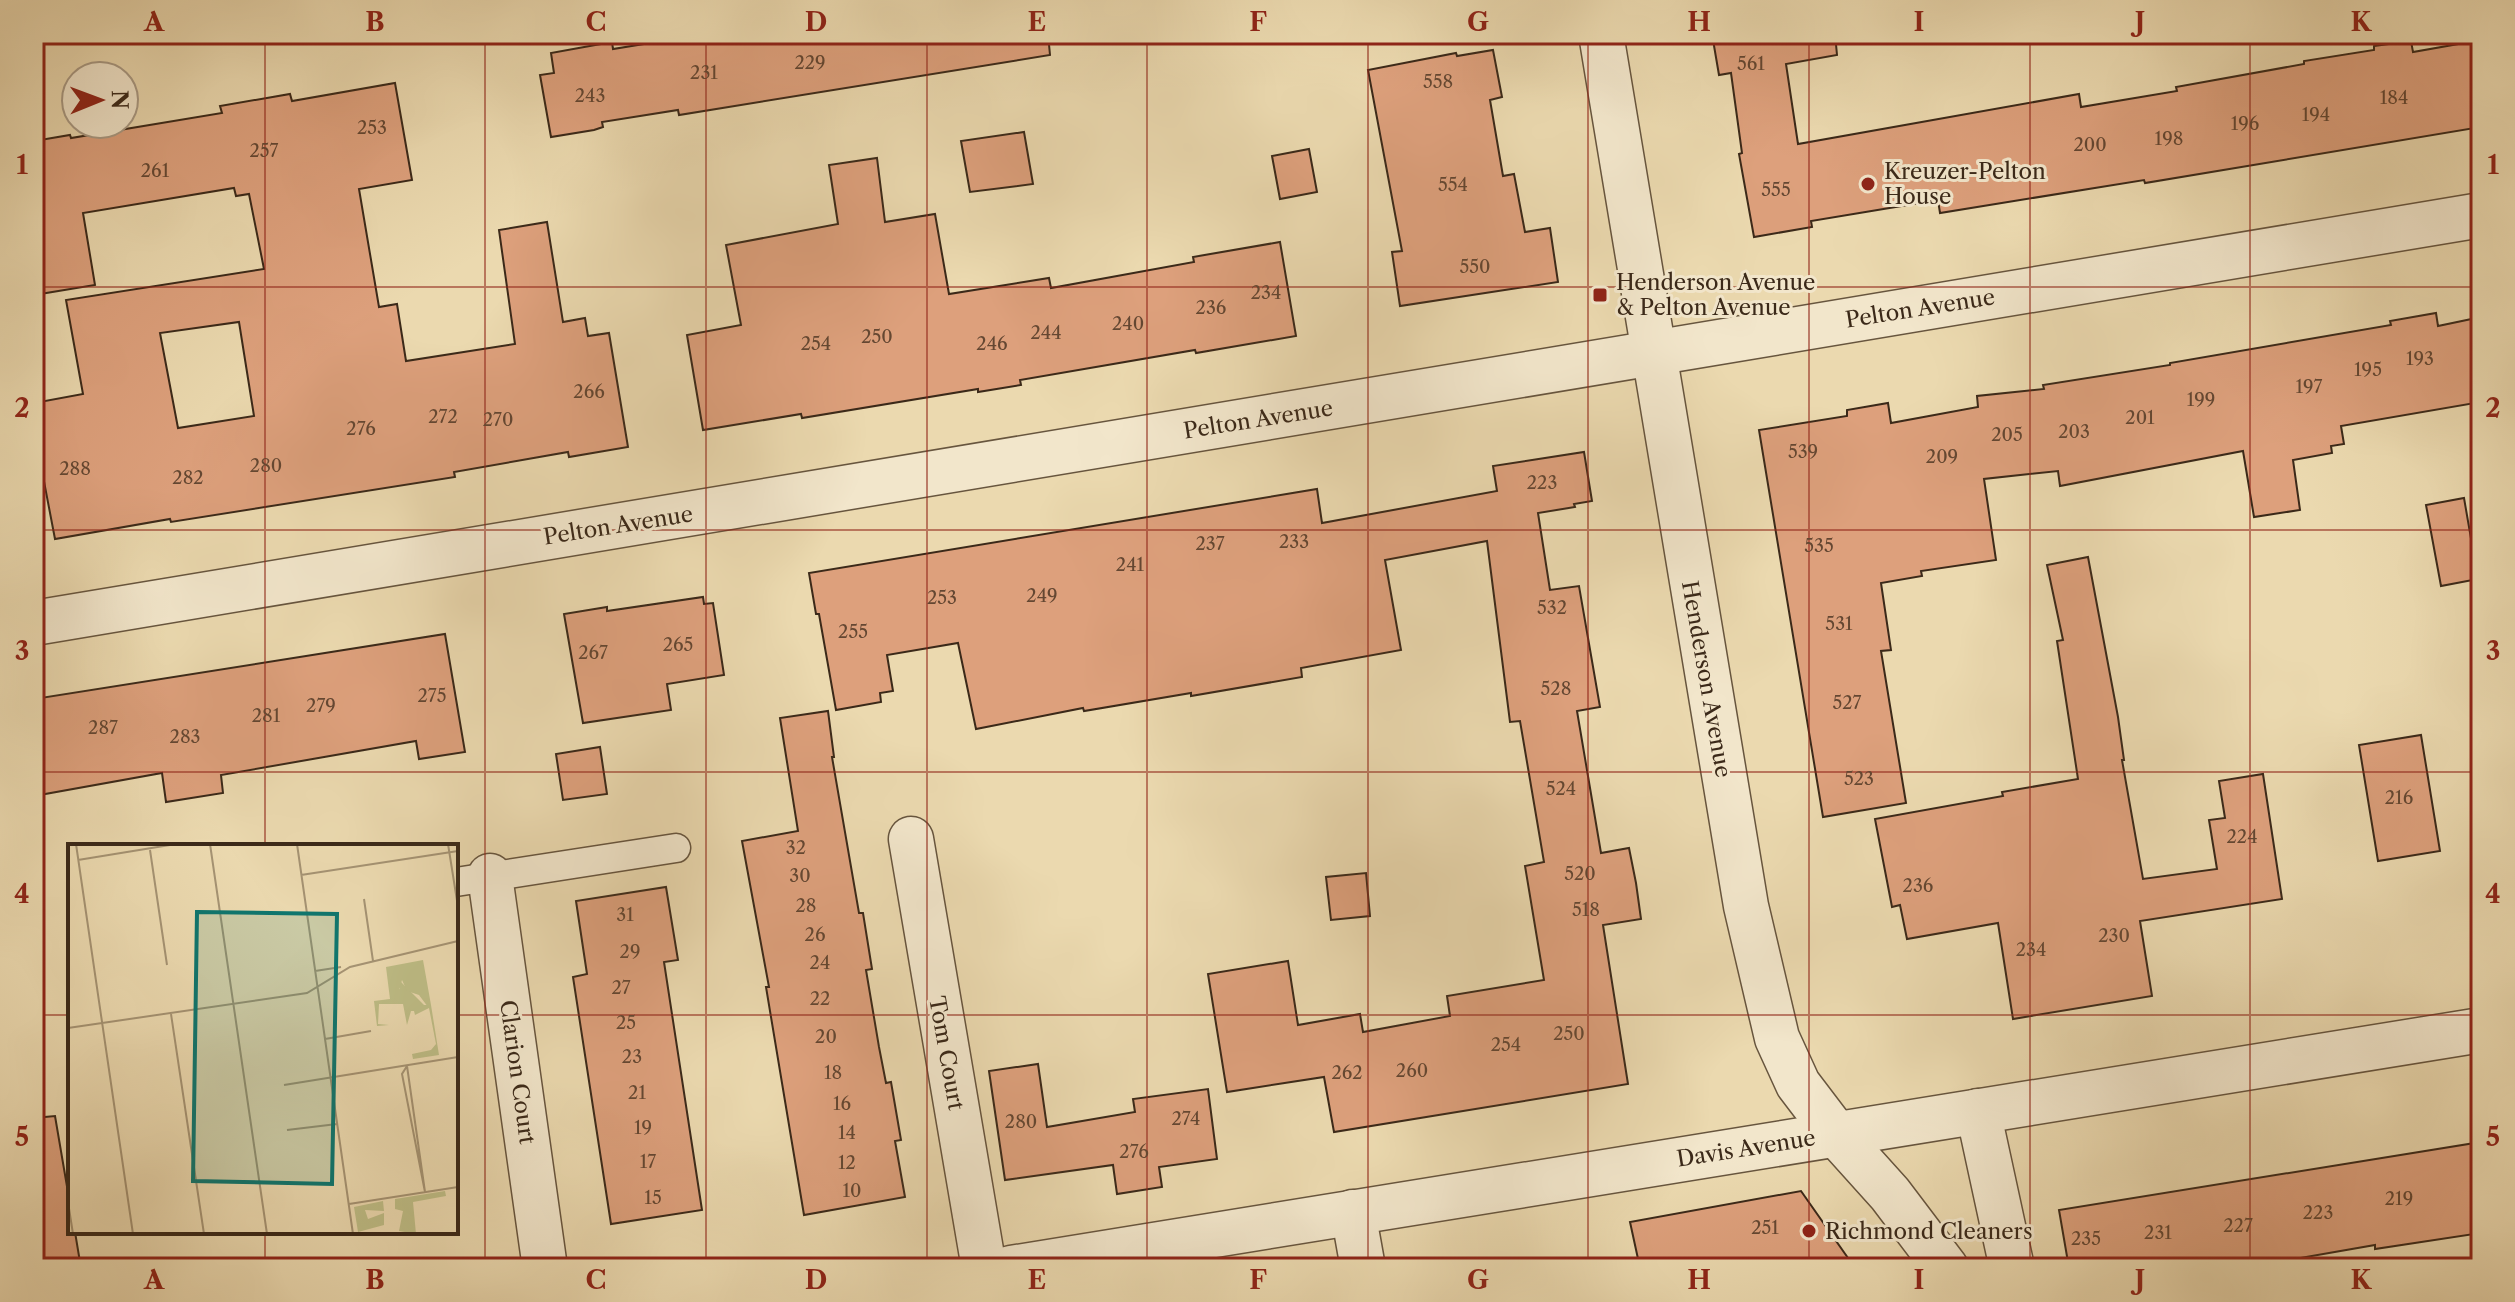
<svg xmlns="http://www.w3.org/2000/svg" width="2515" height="1302" font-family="'Libre Caslon Text',serif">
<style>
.building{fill:#dda07c;stroke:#3b2919;stroke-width:2;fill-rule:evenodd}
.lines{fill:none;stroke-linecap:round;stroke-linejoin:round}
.service-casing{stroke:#67553e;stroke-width:31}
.minor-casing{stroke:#67553e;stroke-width:47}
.tertiary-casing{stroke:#67553e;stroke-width:47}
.service{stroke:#f2e6cb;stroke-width:28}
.minor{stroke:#f2e6cb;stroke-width:44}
.tertiary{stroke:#f2e6cb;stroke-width:44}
.grid{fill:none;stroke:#8f2418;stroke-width:2;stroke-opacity:0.55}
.poi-dot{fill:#8f2418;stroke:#f2e6cb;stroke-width:3}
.labels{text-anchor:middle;stroke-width:6;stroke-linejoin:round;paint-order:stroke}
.number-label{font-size:18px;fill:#644732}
.poi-label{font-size:22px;fill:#3b2919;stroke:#f2e6cb;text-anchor:start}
.street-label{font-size:22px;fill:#3b2919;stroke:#f2e6cb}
.inset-road{fill:none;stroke:#a59373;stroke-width:2}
.view{fill:#0f766e;fill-opacity:0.15;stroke:#0f766e;stroke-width:4}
.inset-edge{fill:none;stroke:#3b2919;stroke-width:4}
.neatline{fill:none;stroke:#8f2418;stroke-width:3}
.grid-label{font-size:26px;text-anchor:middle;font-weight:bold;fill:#8f2418}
</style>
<rect width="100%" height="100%" fill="#ebd9af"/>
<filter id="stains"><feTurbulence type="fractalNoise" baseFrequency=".0025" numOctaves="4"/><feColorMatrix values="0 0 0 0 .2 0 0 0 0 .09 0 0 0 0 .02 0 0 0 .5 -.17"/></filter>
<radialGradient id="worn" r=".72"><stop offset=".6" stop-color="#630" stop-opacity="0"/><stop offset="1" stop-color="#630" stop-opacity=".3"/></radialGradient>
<g class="building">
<path d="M705,34H1048L1050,55L679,115L678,110L602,122L603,127L594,130L551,137L540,75L554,73L551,53L612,42L613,49Z"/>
<path d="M1712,34H1835L1837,55L1786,64L1798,144L2079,94L2081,107L2177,91L2176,87L2304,64V61L2374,50V46L2411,41L2413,52L2481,40V127L2145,183L2144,180L1940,213L1938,200L1811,221L1812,227L1754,237L1739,154L1742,153L1731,73L1719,75Z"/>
<path d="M1493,50L1502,97L1490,100L1503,176L1514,174L1525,232L1550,228L1558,282L1400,306L1392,252L1402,251L1368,70L1456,53L1457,56Z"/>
<path d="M395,83L412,180L359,189L379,307L397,304L406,361L515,344L499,230L547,222L563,322L585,318L588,336L609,333L628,447L569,457L568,452L454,472L455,477L171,522L170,519L55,539L42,471L34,473V403L83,394L66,300L264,269L249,194L236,196L234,188L83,213L95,285L34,295V141L70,135L71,138L222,113L220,106L290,94L292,101ZM239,322L254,416L178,428L160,333Z"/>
<path d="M1024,132L1033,184L970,192L961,141Z"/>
<path d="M1309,149L1317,192L1280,199L1272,156Z"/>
<path d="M877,158L885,222L935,214L949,294L1049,278L1051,288L1194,262L1193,257L1280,242L1296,336L1196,353L1195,350L1020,380L1021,385L978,392V389L802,418L801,414L703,430L687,335L741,325L726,245L838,224L829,165Z"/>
<path d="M2436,313L2438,326L2481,317V402L2341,426L2344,444L2331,446L2332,453L2293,460L2300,510L2254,517L2243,451L2060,486L2058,471L1984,479L1996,560L1921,571L1922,576L1881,583L1891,650L1881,651L1906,803L1823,817L1759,430L1847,416V410L1888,403L1891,423L1978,407L1977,396L2044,389L2043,385L2170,365V363L2391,325L2390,321Z"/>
<path d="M1584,452L1592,501L1574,504L1575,507L1538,513L1550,590L1579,586L1600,707L1577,711L1601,853L1629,848L1636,883L1641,919L1603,925L1628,1084L1334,1132L1324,1077L1227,1092L1208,974L1288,961L1298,1025L1360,1014L1363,1032L1450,1016L1447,996L1544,980L1525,866L1544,862L1520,721L1510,722L1487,541L1385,560L1401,650L1301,668L1302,677L1191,696V693L1084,711L1083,708L976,729L958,643L887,655L893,691L880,693L881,702L836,710L819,614H816L809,573L1317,489L1322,523L1497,491L1493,466Z"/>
<path d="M2464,498L2478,579L2441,586L2426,505Z"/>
<path d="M2088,557L2118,717L2124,760H2122L2143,879L2217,869L2209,820L2225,818L2219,781L2263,774L2282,899L2140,921L2152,996L2013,1019L1998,923L1907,939L1900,905L1892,907L1875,819L2003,796L2002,792L2078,779L2057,641L2063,640L2047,565Z"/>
<path d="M703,597L704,604L713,603L724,675L667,684L671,710L583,723L564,614L607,607V611Z"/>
<path d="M445,634L465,752L419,759L416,741L221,775L223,793L166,802L162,773L34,796V699Z"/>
<path d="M828,711L834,757H832L859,913H863L872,969L866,970L879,1047L886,1083L891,1082L901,1140L895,1141L905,1197L804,1215L766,987H769L742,841L798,831L780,718Z"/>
<path d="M2421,735L2440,851L2378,861L2359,745Z"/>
<path d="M600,747L607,794L563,800L556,754Z"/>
<path d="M1366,873L1370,916L1331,920L1326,877Z"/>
<path d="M666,887L678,960L664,962L702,1210L611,1224L573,977L587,974L576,901Z"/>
<path d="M1038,1064L1047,1127L1135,1112L1133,1099L1208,1089L1217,1159L1159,1167L1162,1187L1117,1194L1113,1165L1005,1180L989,1071Z"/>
<path d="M55,1116L70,1204V1232H75L81,1268H34V1118Z"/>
<path d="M2481,1142V1233L2375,1249V1245L2243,1268H2069L2059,1210Z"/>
<path d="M1801,1191L1855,1268H1640L1630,1222Z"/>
</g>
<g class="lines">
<defs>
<path id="service" d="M456,882L676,848"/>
<g id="minor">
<path d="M34,623L2481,215"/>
<path d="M911,839L984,1268"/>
<path d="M490,876L545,1268"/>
<path d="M1978,1111L2012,1268"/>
<path d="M1353,1212L1363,1268"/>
<path d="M1011,1268L2481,1030"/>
</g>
<path id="tertiary" d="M1601,34L1746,906L1777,1038L1798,1084L1836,1134L1890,1194L1946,1268"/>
</defs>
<use href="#service" class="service-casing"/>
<use href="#minor" class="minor-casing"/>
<use href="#tertiary" class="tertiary-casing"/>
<use href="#service" class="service"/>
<use href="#minor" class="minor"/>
<use href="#tertiary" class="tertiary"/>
</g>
<path class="grid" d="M265,34V846M485,34V1268M706,34V1268M927,34V1268M1147,34V1268M1368,34V1268M1588,34V1268M1809,34V1268M2030,34V1268M2250,34V1268M34,287H2481M34,530H2481M34,772H2481M34,1015H70M456,1015H2481M265,1232V1268"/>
<g class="poi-dot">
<circle cx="1868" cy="184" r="8"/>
<rect x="1592" y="287" width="16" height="16" rx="4"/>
<circle cx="1809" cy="1231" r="8"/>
</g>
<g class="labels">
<g class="number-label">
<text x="810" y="69">229</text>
<text x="1751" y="70">561</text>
<text x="704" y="79">231</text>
<text x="1438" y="88">558</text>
<text x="590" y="102">243</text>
<text x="2394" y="104">184</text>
<text x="2316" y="121">194</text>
<text x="2245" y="130">196</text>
<text x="372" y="134">253</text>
<text x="2169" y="145">198</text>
<text x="2090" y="151">200</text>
<text x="264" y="157">257</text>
<text x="155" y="177">261</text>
<text x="1453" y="191">554</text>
<text x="1776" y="196">555</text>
<text x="1475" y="273">550</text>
<text x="1266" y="299">234</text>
<text x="1211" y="314">236</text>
<text x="1128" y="330">240</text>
<text x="1046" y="339">244</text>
<text x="877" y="343">250</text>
<text x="816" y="350">254</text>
<text x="992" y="350">246</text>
<text x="2420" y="365">193</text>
<text x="2368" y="376">195</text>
<text x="2309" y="393">197</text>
<text x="589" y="398">266</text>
<text x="2201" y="406">199</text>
<text x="443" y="423">272</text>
<text x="2140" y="424">201</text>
<text x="498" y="426">270</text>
<text x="361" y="435">276</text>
<text x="2074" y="438">203</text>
<text x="2007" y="441">205</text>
<text x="1803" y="458">539</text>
<text x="1942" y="463">209</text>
<text x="266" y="472">280</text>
<text x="75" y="475">288</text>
<text x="188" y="484">282</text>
<text x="1542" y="489">223</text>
<text x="1294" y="548">233</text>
<text x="1210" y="550">237</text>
<text x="1819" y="552">535</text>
<text x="1130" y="571">241</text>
<text x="1042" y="602">249</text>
<text x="942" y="604">253</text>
<text x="1552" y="614">532</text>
<text x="1839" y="630">531</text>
<text x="853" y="638">255</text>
<text x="678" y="651">265</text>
<text x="593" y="659">267</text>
<text x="1556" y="695">528</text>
<text x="432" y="702">275</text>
<text x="1847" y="709">527</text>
<text x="321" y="712">279</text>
<text x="266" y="722">281</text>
<text x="103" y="734">287</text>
<text x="185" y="743">283</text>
<text x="1859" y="785">523</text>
<text x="1561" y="795">524</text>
<text x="2399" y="804">216</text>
<text x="2242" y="843">224</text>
<text x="796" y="854">32</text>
<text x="1580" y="880">520</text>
<text x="800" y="882">30</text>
<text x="1918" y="892">236</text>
<text x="806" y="912">28</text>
<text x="1586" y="916">518</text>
<text x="625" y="921">31</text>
<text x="815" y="941">26</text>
<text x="2114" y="942">230</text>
<text x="2031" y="956">234</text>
<text x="630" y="958">29</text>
<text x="820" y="969">24</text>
<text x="621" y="994">27</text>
<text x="820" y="1005">22</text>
<text x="626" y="1029">25</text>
<text x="1569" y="1040">250</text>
<text x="826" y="1043">20</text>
<text x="1506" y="1051">254</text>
<text x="632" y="1063">23</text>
<text x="1412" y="1077">260</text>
<text x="833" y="1079">18</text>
<text x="1347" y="1079">262</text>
<text x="637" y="1099">21</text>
<text x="842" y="1110">16</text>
<text x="1186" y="1125">274</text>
<text x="1021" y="1128">280</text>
<text x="643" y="1134">19</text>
<text x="847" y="1139">14</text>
<text x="1134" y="1158">276</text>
<text x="648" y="1168">17</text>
<text x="847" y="1169">12</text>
<text x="852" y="1197">10</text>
<text x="653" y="1204">15</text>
<text x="2399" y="1205">219</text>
<text x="2318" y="1219">223</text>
<text x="2238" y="1232">227</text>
<text x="1765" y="1234">251</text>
<text x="2158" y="1239">231</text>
<text x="2086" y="1245">235</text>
</g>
<g class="poi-label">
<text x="1884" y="179">Kreuzer-Pelton<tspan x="1884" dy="25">House</tspan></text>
<text x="1616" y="290">Henderson Avenue<tspan x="1616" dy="25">&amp; Pelton Avenue</tspan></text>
<text x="1825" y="1239">Richmond Cleaners</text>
</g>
<g class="street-label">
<text transform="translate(1920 308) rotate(-9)" y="8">Pelton Avenue</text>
<text transform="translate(1258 419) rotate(-9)" y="8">Pelton Avenue</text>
<text transform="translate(618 525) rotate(-9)" y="8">Pelton Avenue</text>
<text transform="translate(1707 679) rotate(80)" y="8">Henderson Avenue</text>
<text transform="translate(947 1053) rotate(80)" y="8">Tom Court</text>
<text transform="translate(518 1072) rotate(82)" y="8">Clarion Court</text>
<text transform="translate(1746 1148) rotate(-9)" y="8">Davis Avenue</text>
</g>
</g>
<g transform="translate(68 844)">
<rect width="390" height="390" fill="#ebd9af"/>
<path d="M332,137L356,161H363L371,211L345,215L344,210L363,206L368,200L361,164L347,171L346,167H343L339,181L335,160H311L310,180L321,181L309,182L306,157L322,155L321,147L332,145ZM377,347L378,352L345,358L348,390L331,387L335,367L327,365V355ZM315,357L316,367L297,366L300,375L316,369V381L290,388L286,363Z" fill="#bebd86"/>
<path d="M355,116L363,161L360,163L351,151L339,147L334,136L331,147H321L318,123Z" fill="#bebd86"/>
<path class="inset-road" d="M8,0L65,390M142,0L199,390M229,0L285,390M380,0L390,63M82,6L99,121M10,16L108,0M233,31L390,7M296,55L305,117M247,127L273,123M103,170L136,390M0,184L239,149L282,123L390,97M257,195L303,187M339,222L334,230L357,348M339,222L357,348M216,241L390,213M219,286L269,280M0,358L5,390M281,360L390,343"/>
<path class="view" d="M129,68L269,70L264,340L125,337Z"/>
<rect width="390" height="390" class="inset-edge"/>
</g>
<rect width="2515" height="1302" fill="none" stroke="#ebd9af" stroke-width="88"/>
<g transform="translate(100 100) rotate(89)"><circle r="38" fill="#f2e6cb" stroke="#a99a84" stroke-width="2"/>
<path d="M0-6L14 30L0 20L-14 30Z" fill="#8f2418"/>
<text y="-12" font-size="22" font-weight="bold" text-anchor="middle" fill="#3b2919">N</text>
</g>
<rect x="44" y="44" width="2427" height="1214" class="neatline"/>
<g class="grid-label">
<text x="154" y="31">A</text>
<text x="375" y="31">B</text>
<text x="596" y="31">C</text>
<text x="816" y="31">D</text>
<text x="1037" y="31">E</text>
<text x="1258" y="31">F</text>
<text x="1478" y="31">G</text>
<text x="1699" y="31">H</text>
<text x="1919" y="31">I</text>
<text x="2140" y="31">J</text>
<text x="2361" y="31">K</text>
<text x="22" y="174">1</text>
<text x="2493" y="174">1</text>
<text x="22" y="417">2</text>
<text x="2493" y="417">2</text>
<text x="22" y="660">3</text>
<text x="2493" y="660">3</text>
<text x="22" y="903">4</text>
<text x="2493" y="903">4</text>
<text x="22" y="1146">5</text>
<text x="2493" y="1146">5</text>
<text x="154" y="1289">A</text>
<text x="375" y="1289">B</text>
<text x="596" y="1289">C</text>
<text x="816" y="1289">D</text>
<text x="1037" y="1289">E</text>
<text x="1258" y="1289">F</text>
<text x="1478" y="1289">G</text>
<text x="1699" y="1289">H</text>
<text x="1919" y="1289">I</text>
<text x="2140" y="1289">J</text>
<text x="2361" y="1289">K</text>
</g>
<rect width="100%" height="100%" filter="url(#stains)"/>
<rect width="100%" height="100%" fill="url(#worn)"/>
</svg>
